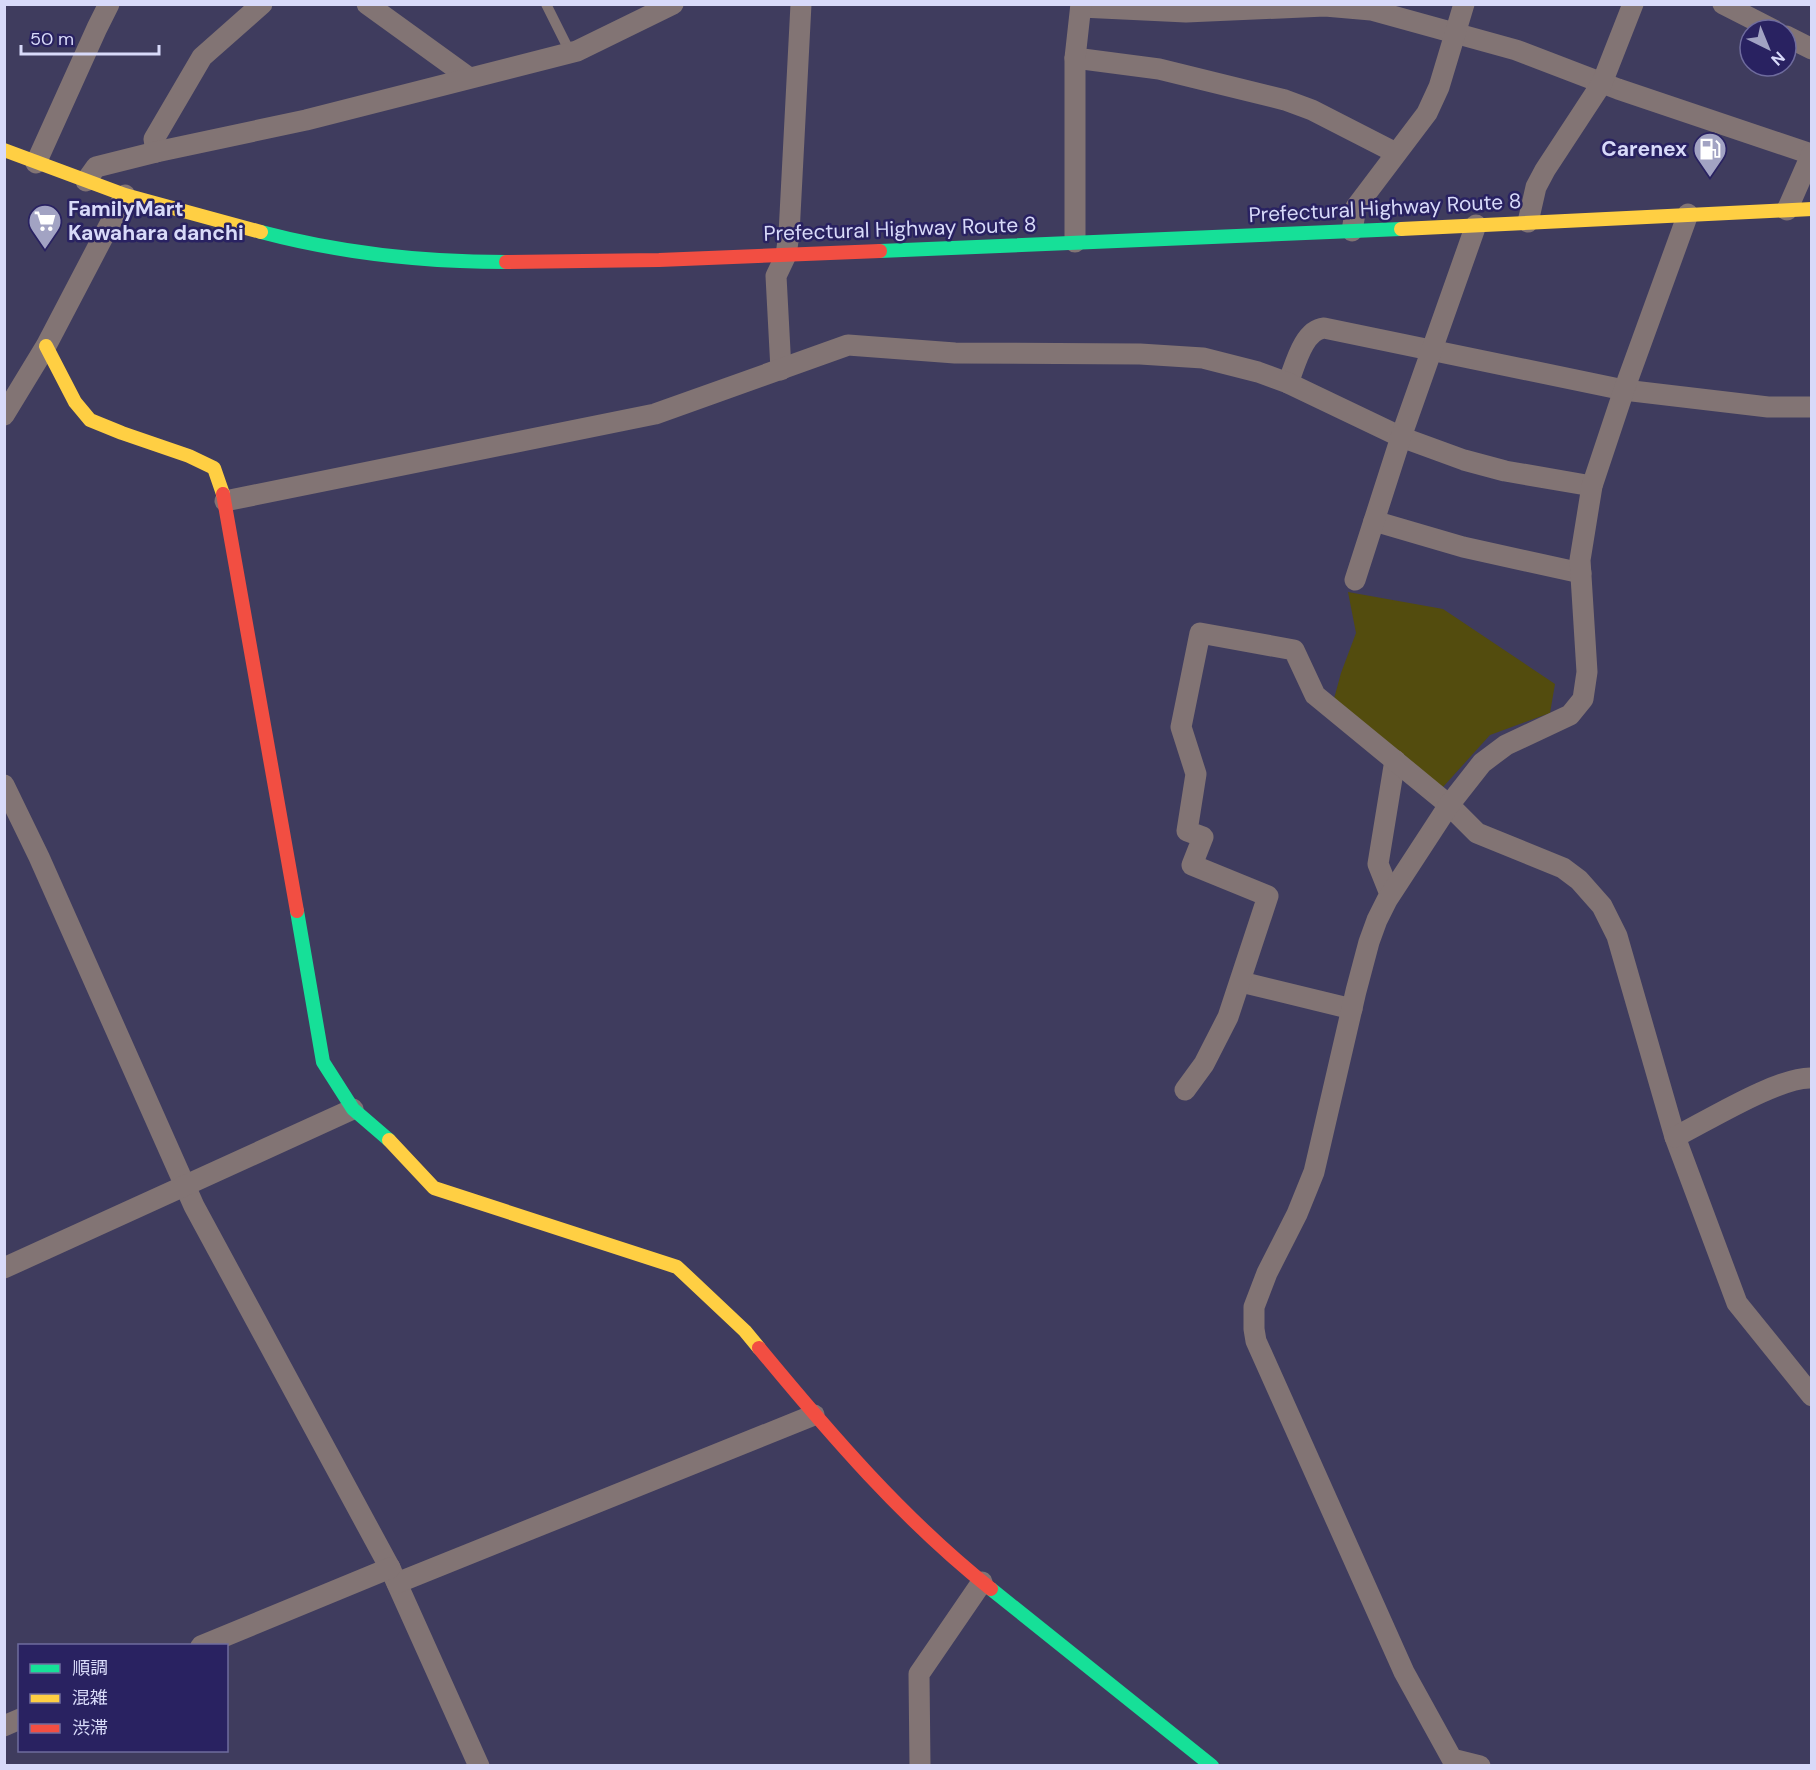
<svg xmlns="http://www.w3.org/2000/svg" width="1816" height="1770" font-family="'DM Sans','Noto Sans JP',sans-serif">
<style>
.green{fill:#534c0e}
.lines{fill:none;stroke-linecap:round;stroke-linejoin:round}
.lane{stroke:#827474;stroke-width:10}
.street{stroke:#827474;stroke-width:21}
.fast{stroke:#16e098;stroke-width:14}
.slow{stroke:#ffcf43;stroke-width:14}
.jam{stroke:#f24e42;stroke-width:14}
.labels{text-anchor:middle;stroke-width:5;stroke-linejoin:round;paint-order:stroke}
.poi-label{font-size:21px;font-weight:bold;fill:#d8daf9;stroke:#292261;text-anchor:end}
.street-label{font-size:21px;fill:#d8daf9;stroke:#292261}
</style>
<rect width="100%" height="100%" fill="#3f3c5e"/>
<path class="green" d="M1348,592L1443,609L1555,684L1550,713L1490,735L1443,787L1332,706L1341,673L1356,633Z"/>
<g class="lines">
<path class="lane" d="M546,4L570,52"/>
<g class="street">
<path d="M367,4L468,77"/>
<path d="M1723,4L1774,30"/>
<path d="M1081,7L1186,12L1325,6L1371,10L1516,50L1618,89L1811,154"/>
<path d="M1786,36L1812,49"/>
<path d="M1075,58L1159,69L1285,100L1312,110L1396,153"/>
<path d="M156,152L154,139L202,57L262,4"/>
<path d="M36,163L97,28L109,4"/>
<path d="M86,181L96,167L156,152L306,120L577,51L673,4"/>
<path d="M1787,210L1812,153"/>
<path d="M1528,222L1536,187L1545,170L1602,83L1633,4"/>
<path d="M1352,231L1356,207L1427,113L1439,87L1464,4"/>
<path d="M1075,242V58L1081,4"/>
<path d="M781,370L776,276L786,255L789,234L801,4"/>
<path d="M1288,383C1295,366 1303,330 1324,328L1624,390L1768,407H1812"/>
<path d="M4,415L46,346L125,195"/>
<path d="M225,501L655,414L848,345L955,353L1140,354L1203,358L1258,372L1288,383L1401,437L1464,460L1505,471L1592,486"/>
<path d="M1374,521L1463,547L1581,573"/>
<path d="M1355,580L1401,437L1476,225"/>
<path d="M4,785L39,857L194,1206L390,1568L479,1766"/>
<path d="M1390,894L1378,864L1395,760"/>
<path d="M1241,982L1352,1009"/>
<path d="M1185,1090L1204,1064L1228,1017L1268,896L1192,865L1203,837L1187,831L1196,774L1181,727L1200,633L1294,650L1315,695L1449,805L1477,833L1563,868L1579,880L1602,906L1617,936L1675,1137L1737,1303L1812,1396"/>
<path d="M1675,1137C1707,1121 1780,1076 1812,1078"/>
<path d="M4,1268L353,1109"/>
<path d="M397,1583L814,1415"/>
<path d="M201,1646L390,1568"/>
<path d="M4,1726L20,1719"/>
<path d="M920,1766L919,1674L982,1582"/>
<path d="M1480,1766L1452,1759L1404,1672L1256,1341L1254,1329V1307L1267,1273L1297,1214L1314,1172L1356,991L1369,942L1377,920L1387,900L1449,805L1482,763L1506,745L1570,715L1583,699L1587,672L1580,560L1592,486L1624,390L1688,214"/>
</g>
<g class="fast">
<path d="M261,232C340,253 424,262 506,262"/>
<path d="M880,251L1401,229"/>
<path d="M297,911L323,1062L353,1109L389,1140"/>
<path d="M991,1589L1212,1766"/>
</g>
<g class="slow">
<path d="M4,150L125,195L261,232"/>
<path d="M1401,229L1812,209"/>
<path d="M46,346L75,402L90,420L122,433L189,456L214,468L223,494"/>
<path d="M389,1140L434,1188L677,1267L745,1331L759,1348"/>
</g>
<g class="jam">
<path d="M506,262L659,260L880,251"/>
<path d="M223,494L297,911"/>
<path d="M759,1348C830,1434 903,1519 991,1589"/>
</g>
</g>
<defs>
<symbol id="fuel-pin" viewBox="-11 -11 22 30"><path d="M0 17L-7.5 6A9.5 9.5 0 1 1 7.5 6Z" fill="#a2a3c3" stroke="#292261"/><path d="M-5.5-6h7V0h2V4h1.3V-2.5L3-4.5l.8-.8L6-3V5H2.5V1h-1V6h-7ZM-4.2-4.7v3.2H.2V-4.7Z" fill="#fff"/></symbol>
<symbol id="supermarket-pin" viewBox="-11 -11 22 30"><path d="M0 17L-7.5 6A9.5 9.5 0 1 1 7.5 6Z" fill="#a2a3c3" stroke="#292261"/><path d="M-6-5.5h2.5l.6 2H6L4.5 2H-2.5L-4.4-4H-6ZM-1.5 3.2a1.3 1.3 0 1 0 .1 0ZM3 3.2a1.3 1.3 0 1 0 .1 0Z" fill="#fff"/></symbol>
</defs>
<g fill-rule="evenodd">
<use href="#fuel-pin" x="1691" y="130" width="38" height="52"/>
<use href="#supermarket-pin" x="26" y="202" width="38" height="52"/>
</g>
<g class="labels">
<g class="poi-label">
<text x="1687" y="156">Carenex</text>
<text x="68" y="216" text-anchor="start">FamilyMart<tspan x="68" dy="24">Kawahara danchi</tspan></text>
</g>
<g class="street-label">
<text transform="translate(1385 208) rotate(-3)" y="7">Prefectural Highway Route 8</text>
<text transform="translate(900 229) rotate(-2)" y="7">Prefectural Highway Route 8</text>
</g>
</g>
<rect width="1816" height="1770" fill="none" stroke="#d8daf9" stroke-width="12"/>
<rect x="18" y="1644" width="210" height="108" fill="#292261" stroke="#6f6c9e" stroke-width="1.5"/>
<rect x="30" y="1664" width="30" height="9" fill="#16e098" stroke="#6f6c9e" stroke-width="1.5"/>
<text x="72" y="1674" font-size="18" fill="#d8daf9">順調</text>
<rect x="30" y="1694" width="30" height="9" fill="#ffcf43" stroke="#6f6c9e" stroke-width="1.5"/>
<text x="72" y="1704" font-size="18" fill="#d8daf9">混雑</text>
<rect x="30" y="1724" width="30" height="9" fill="#f24e42" stroke="#6f6c9e" stroke-width="1.5"/>
<text x="72" y="1734" font-size="18" fill="#d8daf9">渋滞</text>
<g transform="translate(1768 48) rotate(137)"><circle r="28" fill="#292261" stroke="#6f6c9e" stroke-width="1.5"/>
<path d="M0-4.5L10 22L0 15L-10 22Z" fill="#a2a3c3"/>
<text y="-9" font-size="16" font-weight="bold" text-anchor="middle" fill="#d8daf9">N</text>
</g>
<path d="M21 45v9h138v-9" fill="none" stroke="#d8daf9" stroke-width="3"/>
<text x="30" y="45" font-size="18" fill="#d8daf9" stroke="#292261" stroke-width="4.5" paint-order="stroke">50 m</text>
</svg>
